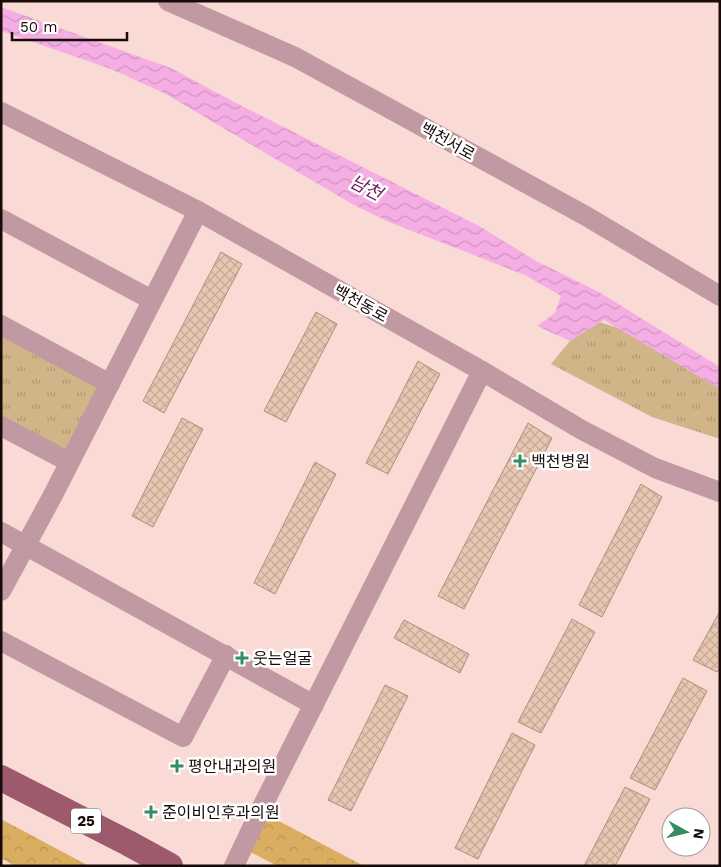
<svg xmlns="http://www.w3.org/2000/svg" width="721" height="867" font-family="'Work Sans','Noto Sans KR',sans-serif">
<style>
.forest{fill:url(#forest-crowns)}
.park{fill:url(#park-tufts)}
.water{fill:url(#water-waves)}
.building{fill:url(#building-cross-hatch);stroke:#ad8f7b}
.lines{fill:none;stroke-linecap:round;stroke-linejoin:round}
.minor{stroke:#c099a2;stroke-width:20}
.major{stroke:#9e5a6d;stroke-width:26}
.poi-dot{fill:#348c61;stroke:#fff;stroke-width:2}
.labels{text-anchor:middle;stroke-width:5;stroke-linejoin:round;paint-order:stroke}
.shield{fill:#fff;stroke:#5d5453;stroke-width:1}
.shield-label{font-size:15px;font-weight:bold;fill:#180b09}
.street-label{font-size:16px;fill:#180b09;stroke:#fff}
.poi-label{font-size:16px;fill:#180b09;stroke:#fff;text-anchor:start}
.water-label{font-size:18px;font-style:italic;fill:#69195c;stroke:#fff}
</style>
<defs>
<pattern id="forest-crowns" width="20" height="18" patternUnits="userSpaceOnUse" patternTransform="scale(1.25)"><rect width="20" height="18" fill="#d9ae61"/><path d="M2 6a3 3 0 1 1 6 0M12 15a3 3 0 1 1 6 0" fill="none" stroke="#ba9453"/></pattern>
<pattern id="park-tufts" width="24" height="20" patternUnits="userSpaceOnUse" patternTransform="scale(1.25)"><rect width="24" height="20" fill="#cfb588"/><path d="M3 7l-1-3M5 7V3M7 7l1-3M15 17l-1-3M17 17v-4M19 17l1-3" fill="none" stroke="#b19a74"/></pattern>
<pattern id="water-waves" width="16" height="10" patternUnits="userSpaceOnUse" patternTransform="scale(1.25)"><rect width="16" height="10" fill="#f5aee3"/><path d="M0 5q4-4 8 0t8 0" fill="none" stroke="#d194c1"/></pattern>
<pattern id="building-cross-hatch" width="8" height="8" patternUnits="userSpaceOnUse" patternTransform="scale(1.25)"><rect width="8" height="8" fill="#e7c7b2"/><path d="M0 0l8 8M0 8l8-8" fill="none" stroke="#c5aa98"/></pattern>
</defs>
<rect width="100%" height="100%" fill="#fadad5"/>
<g class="forest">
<path d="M260,811L364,866H277L243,848Z"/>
<path d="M1,819L89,866H15L1,858Z"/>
</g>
<g class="park">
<path d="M599,322L619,328L720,388V439L652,417L551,364L570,341Z"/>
<path d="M1,325L110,384L69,462L1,426Z"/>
</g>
<path class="water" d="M1,7L171,68L238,104L479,226L536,261L599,292L720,367V389L604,320L570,341L537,326L555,313L561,296L525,275L389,222L352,204L164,93L111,69L1,31Z"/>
<g class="building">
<path d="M221,252L242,264L164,413L143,401Z"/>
<path d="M316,312L337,324L286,422L264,411Z"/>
<path d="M418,361L440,374L388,474L366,463Z"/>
<path d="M182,418L203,429L153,527L132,516Z"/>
<path d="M528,423L552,438L464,609L438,596Z"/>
<path d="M315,462L336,474L275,594L254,583Z"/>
<path d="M641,484L662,497L602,617L579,605Z"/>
<path d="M720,611V668L717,672L693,660Z"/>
<path d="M572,619L595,632L541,733L518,722Z"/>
<path d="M404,620L469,654L460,673L394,638Z"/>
<path d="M683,678L707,691L655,790L630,778Z"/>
<path d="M385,685L408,696L351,811L328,800Z"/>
<path d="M512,733L535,745L478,859L455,848Z"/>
<path d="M625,787L650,799L615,866H584Z"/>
</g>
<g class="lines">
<g class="minor">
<path d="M168,1L295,57L586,216L720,296"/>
<path d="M1,112L198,211L482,371L582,430L655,468L720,492"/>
<path d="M1,219L152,300"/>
<path d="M1,325L110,384"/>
<path d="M1,426L69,462"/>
<path d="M1,532L314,705"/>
<path d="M1,591L53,495L198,211"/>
<path d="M1,641L183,737L226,655"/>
<path d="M234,866L260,811L482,371"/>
</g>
<path class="major" d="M1,778L128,843L170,866"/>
</g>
<g class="poi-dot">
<path d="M517.5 453.5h5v5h5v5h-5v5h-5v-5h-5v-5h5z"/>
<path d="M239.5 650.5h5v5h5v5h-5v5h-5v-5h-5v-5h5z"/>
<path d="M174.5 758.5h5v5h5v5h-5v5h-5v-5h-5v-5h5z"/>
<path d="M148.5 804.5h5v5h5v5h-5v5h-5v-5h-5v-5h5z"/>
</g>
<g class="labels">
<rect class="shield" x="71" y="808.5" width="30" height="25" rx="4"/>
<g class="shield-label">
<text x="86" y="826">25</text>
</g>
<g class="street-label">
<text transform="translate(448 141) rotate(29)" y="6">백천서로</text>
<text transform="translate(361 303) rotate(29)" y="6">백천동로</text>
</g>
<g class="poi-label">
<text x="531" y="467">백천병원</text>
<text x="253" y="664">웃는얼굴</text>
<text x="188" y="772">평안내과의원</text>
<text x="162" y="818">준이비인후과의원</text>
</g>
<g class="water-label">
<text transform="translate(366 188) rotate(27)" y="6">남천</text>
</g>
</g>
<rect width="721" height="867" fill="none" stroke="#180b09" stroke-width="5"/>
<g transform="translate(686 832) rotate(98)"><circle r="24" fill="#ffffff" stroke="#a39d9d"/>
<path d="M0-4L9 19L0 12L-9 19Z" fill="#348c61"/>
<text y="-8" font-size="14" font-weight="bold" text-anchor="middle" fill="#180b09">N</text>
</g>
<path d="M12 32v8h115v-8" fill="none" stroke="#180b09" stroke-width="2.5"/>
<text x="20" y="32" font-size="15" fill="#180b09" stroke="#ffffff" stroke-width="4" paint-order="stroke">50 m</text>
</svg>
